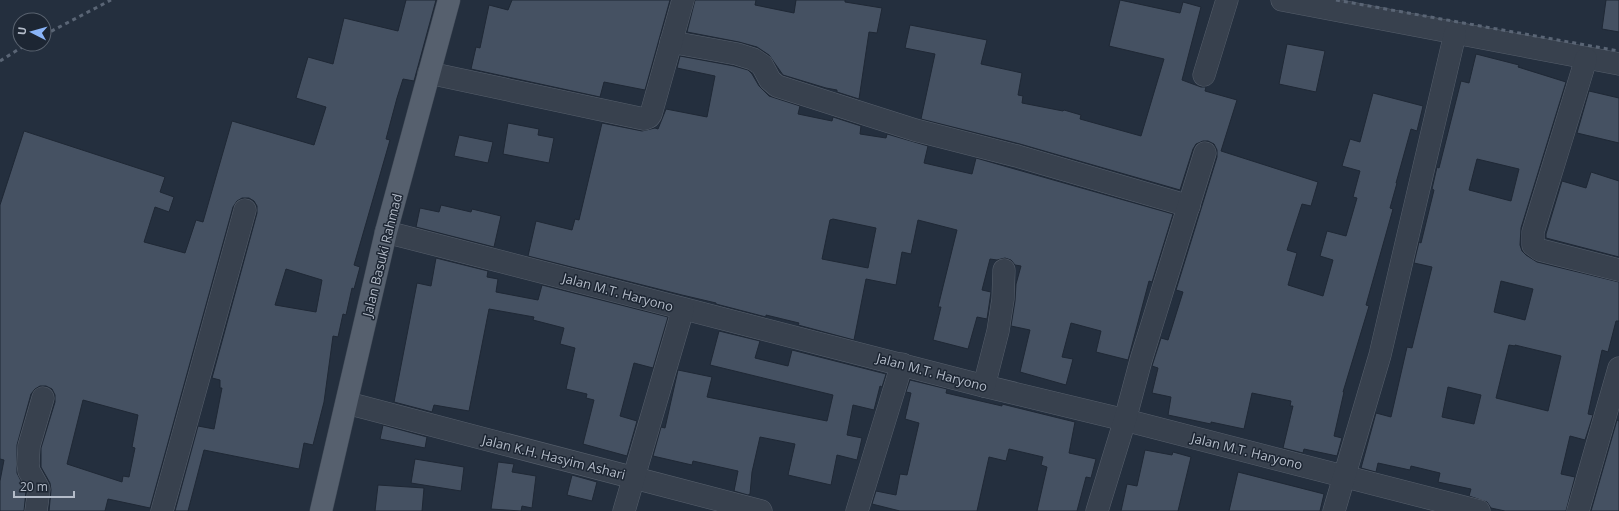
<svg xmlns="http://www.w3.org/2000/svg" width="1619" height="511" font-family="'Open Sans',sans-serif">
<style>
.building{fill:#455162;stroke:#1f2835;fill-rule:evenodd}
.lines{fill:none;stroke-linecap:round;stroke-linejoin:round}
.minor-casing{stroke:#565f6c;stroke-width:23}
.major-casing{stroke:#414a57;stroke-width:23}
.minor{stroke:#38414e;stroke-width:22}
.major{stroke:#56606e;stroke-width:22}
.rail{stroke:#5a6575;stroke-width:3;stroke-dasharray:4 4;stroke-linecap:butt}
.labels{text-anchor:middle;stroke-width:3;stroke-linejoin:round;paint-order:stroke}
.street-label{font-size:13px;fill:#b4bcc9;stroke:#1d2633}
</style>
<rect width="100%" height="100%" fill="#242f3e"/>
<g class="building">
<path d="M406,0H436L414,81L403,79L397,98L386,139L390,140L354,265L360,267L354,289L352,288L346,315L343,314L338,337L333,336L324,402L313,445L304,443L299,469L204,450L188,511H175L198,426L214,429L222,388H220V380L212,378L257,213V206L254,201L249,198H242L237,201L233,207L150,508L108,499L105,511H49L51,490L50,483L41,467V448L55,402V395L52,389L46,386H40L35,389L31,394L17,445V473L26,491L24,511H0V481L4,460L0,459V205L24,131L165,177L160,192L174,197L169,212L155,207L144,242L185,253L196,220L203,222L232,121L314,145L326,107L296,98L308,57L333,64L344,18L398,31ZM286,269L322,280L316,312L275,305ZM83,400L138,415L132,447L135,448L129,477L123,476L122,482L67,464Z"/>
<path d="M512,0H670L645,90L604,82L600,97L471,69L476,47L480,48L489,5L508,10Z"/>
<path d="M695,0H756L755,5L794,13L796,0H845V2L882,8L877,33L869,32L859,99L837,92V90L826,88L783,75L769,55L757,47L739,42L687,32Z"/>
<path d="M1120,0L1180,13L1183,2L1201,7L1182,80L1201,87H1206L1205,91L1237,100L1221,151L1318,182L1311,206L1302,204L1287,250L1297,253L1288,285L1323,296L1333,260L1320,256L1327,231L1346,236L1357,198L1353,197L1360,171L1342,166L1350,139L1360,142L1373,93L1423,106L1417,131L1411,129L1396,183H1397L1390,208L1393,209L1366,305L1369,306L1343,392H1344L1334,436L1342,438L1337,456L1304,449L1303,453L1283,448L1293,406H1290L1291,401L1252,393L1244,429L1211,422V424L1168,415L1171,397L1152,393L1158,368L1152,366L1161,338L1168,340L1183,292L1176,290L1217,157V150L1214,144L1208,141H1203L1196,144L1193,149L1180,190L1020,144L921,119L935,54L905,48L910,25L987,40L981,64L1022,73L1018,95L1023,96L1022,103L1063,111L1064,110L1081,115L1080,119L1141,136L1164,59L1109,46Z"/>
<path d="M1606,0H1619V32L1602,29Z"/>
<path d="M1287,44L1325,51L1316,92L1279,84Z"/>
<path d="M1476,54L1519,65L1518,67L1566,82L1521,228L1520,245L1522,251L1526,255L1537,262L1619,282V321H1616L1608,352L1602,350L1588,414L1593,415L1585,440L1570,436L1561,474L1575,477L1566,511H1505L1491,508L1487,502L1469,496L1471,489L1438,482L1440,473L1411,466L1410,470L1378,463L1376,472L1361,468L1376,413L1391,417L1407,347L1412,348L1432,267L1414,263L1419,242L1421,243L1434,190L1432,189L1437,167L1439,168L1461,81L1469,83ZM1477,159L1519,169L1511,201L1469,190ZM1501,281L1533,289L1525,320L1494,312ZM1509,345L1515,346V345L1561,356L1548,411L1496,398ZM1448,387L1481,395L1474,424L1442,417Z"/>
<path d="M680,56L734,66L748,70L752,74L759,86L769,96L800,106L798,114L832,121L833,117L861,126L860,134L886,138L887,134L928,146L924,163L972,174L976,158L1173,214L1152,282L1149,281L1128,360L1096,352L1101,331L1071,323L1062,357L1073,359L1066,385L1020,372L1030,330L1011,326L1015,301L1016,284L1021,266L1015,265L1011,260L1005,258L997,260L990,259L982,290L991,292L987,319L977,317L968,349L933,340L941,307H938L957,230L918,220L911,254L902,252L896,285L866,279L854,340L798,325L799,323L766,315V317L716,304V303L682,295L528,256L536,221L572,230L575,219L579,220L602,123L642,131L655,128L658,129L666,109L707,117L715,76L677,68ZM833,219L876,228L868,268L822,259L830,220Z"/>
<path d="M1589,91L1619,98V143L1577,133Z"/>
<path d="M508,123L539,129L538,135L554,138L549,163L503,154Z"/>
<path d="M459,135L493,142L488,163L454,156Z"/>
<path d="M1591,172L1619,181V257L1546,238V234L1562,181L1586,188Z"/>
<path d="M441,205L471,212L472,209L501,216L494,247L416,227L420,208L439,212Z"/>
<path d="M436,258L488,271L487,277L498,279L496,292L538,300L542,285L668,317L653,368L634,363L620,416L637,421L627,456L583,444L594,400L586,398L587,394L566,389L575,348L560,344L564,328L533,320L534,317L489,309L469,411L434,405L432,412L394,402L417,283L431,286Z"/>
<path d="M719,331L760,341L755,358L788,366L792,350L886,374L882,387L880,386L874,410L853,405L847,435L862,438L857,460L837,455L831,485L788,475L795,444L760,437L752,472L750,494L748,495L734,491L738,471L693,461L692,465L653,456L661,427L665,428L678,370L712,377L707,397L827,421L833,395L710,365Z"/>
<path d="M910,380L947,389L946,393L1002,406V404L1075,422L1069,453L1096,459L1091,478L1086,477L1077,511H1037L1047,467L1041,465L1043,457L1009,449L1006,461L989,457L977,511H900L872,504L876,491L896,495L900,474L907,475L919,423L905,419L911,393L906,392Z"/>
<path d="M1617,420L1619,421V511H1591Z"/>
<path d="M383,425L427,437L425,448L380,439Z"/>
<path d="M1145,450L1172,455L1173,452L1191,457L1178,511H1121L1127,484L1137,486Z"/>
<path d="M415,459L464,467L461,491L411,483Z"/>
<path d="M498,462L514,464L512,472L536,476L532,508L522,506L521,511L491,509Z"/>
<path d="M1238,472L1324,494L1320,511H1229Z"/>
<path d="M572,475L597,482L592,501L567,495Z"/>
<path d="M378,485L424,488L422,511H375Z"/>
</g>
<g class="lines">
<defs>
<g id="minor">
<path d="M1282,0L1619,64"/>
<path d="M671,42L737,54L753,59L762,65L770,80L777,86L915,130L1017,156L1189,206"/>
<path d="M1586,59L1533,232V245L1540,250L1619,270"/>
<path d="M429,73L644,119L649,117L651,114L683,0"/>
<path d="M1204,75L1227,0"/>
<path d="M386,232L984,386L1125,420L1479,511"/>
<path d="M984,386L998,331L1003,299L1004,270"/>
<path d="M347,403L761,511"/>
<path d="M36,511L39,489L29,471L28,464L29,446L43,398"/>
<path d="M162,511L245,210"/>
<path d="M624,511L683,309"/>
<path d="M857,511L902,364"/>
<path d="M1097,511L1125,420L1141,360L1205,153"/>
<path d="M1334,511L1380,355L1455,34"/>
<path d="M1578,511L1619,368"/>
</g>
<path id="major" d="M321,511L386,232L449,0"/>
</defs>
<use href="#minor" class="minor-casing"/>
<use href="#major" class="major-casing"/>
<use href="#minor" class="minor"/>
<use href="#major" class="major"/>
<g class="rail">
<path d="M1336,0L1619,51"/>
<path d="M44,35L111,0"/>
<path d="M0,61L27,44"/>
</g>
</g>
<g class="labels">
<g class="street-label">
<text transform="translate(382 255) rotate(-76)" y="5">Jalan Basuki Rahmad</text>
<text transform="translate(618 292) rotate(15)" y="5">Jalan M.T. Haryono</text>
<text transform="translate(932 372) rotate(15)" y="5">Jalan M.T. Haryono</text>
<text transform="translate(1247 451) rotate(14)" y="5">Jalan M.T. Haryono</text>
<text transform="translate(554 457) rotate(14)" y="5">Jalan K.H. Hasyim Ashari</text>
</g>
</g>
<g transform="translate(32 32) rotate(276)"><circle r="19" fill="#1d2633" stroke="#59626f"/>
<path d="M0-3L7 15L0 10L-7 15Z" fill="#8ab4f8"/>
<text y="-6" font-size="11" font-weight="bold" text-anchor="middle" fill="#b4bcc9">U</text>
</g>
<path d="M14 491v6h60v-6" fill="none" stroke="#b4bcc9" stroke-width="2"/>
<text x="20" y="491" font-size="12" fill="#b4bcc9" stroke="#1d2633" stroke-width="3" paint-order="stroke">20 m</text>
</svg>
